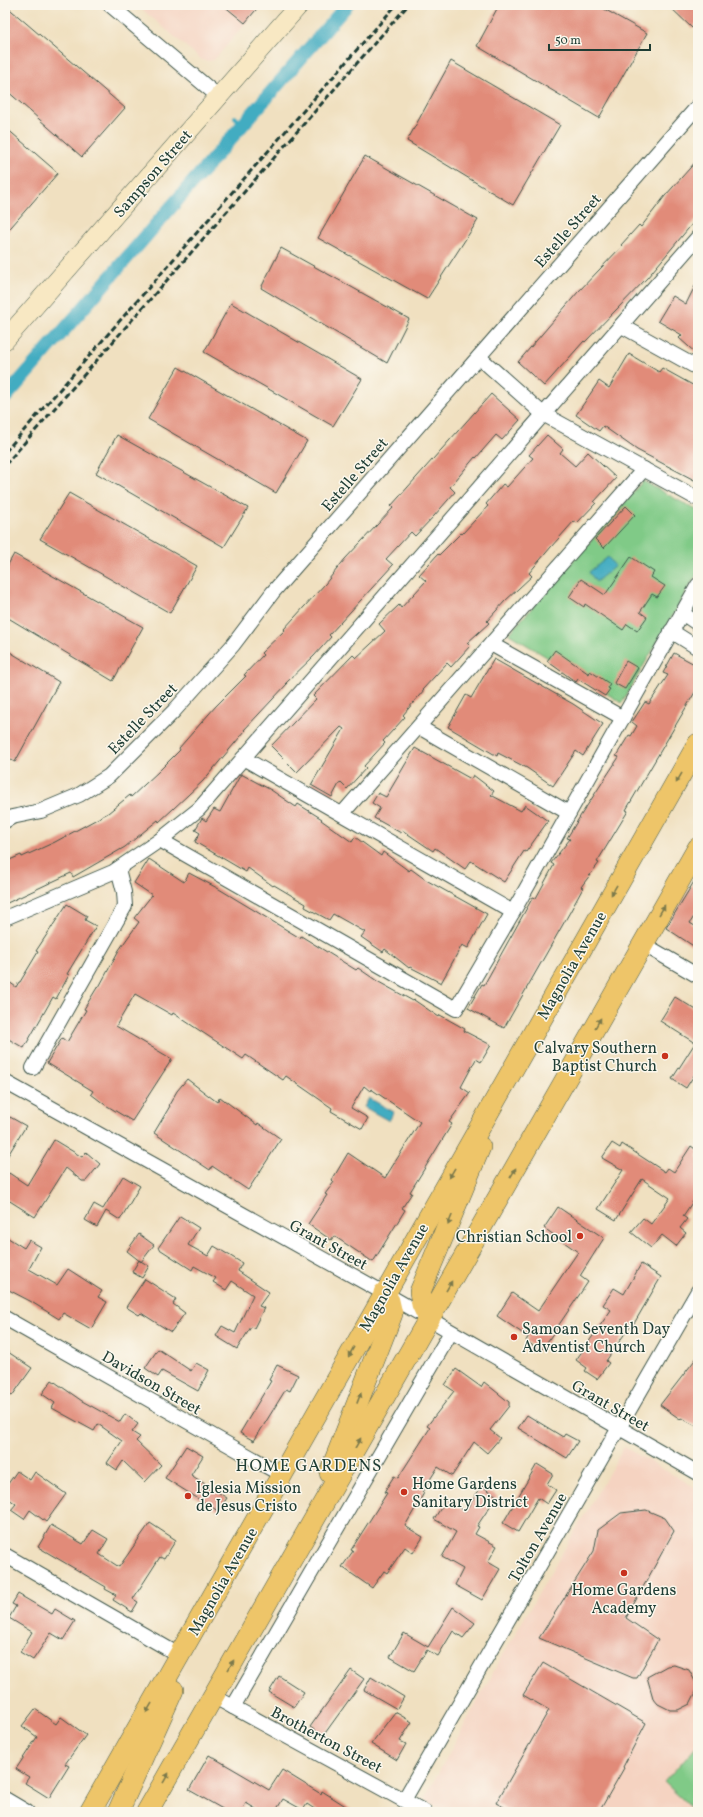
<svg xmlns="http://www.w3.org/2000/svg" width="703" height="1817" font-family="Vollkorn,serif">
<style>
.built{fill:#f5d3c1}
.green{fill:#80ca87;stroke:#50845e}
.water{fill:#42acc1;stroke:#30747a}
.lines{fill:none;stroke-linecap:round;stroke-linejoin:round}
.stream{stroke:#42acc1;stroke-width:4}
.canal{stroke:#42acc1;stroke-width:14}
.building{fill:#e18b79}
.street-casing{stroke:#3e5549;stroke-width:16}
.secondary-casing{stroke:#3e5549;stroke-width:20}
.primary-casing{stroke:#3e5549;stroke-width:22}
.street{stroke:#fff;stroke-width:14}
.secondary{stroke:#f8e8c3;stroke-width:19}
.primary{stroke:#eec569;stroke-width:21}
.rail{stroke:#1f3d34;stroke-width:3;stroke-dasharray:6 3;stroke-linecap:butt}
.oneway{fill:#7c7a4c}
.poi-dot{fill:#c8321e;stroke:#fbf7ec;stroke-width:1.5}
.labels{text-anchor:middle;stroke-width:3;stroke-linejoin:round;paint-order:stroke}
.street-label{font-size:16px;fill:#1f3d34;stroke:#fbf7ec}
.poi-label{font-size:16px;fill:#1f3d34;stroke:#fbf7ec;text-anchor:start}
.neighbourhood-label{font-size:17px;letter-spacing:1px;fill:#1f3d34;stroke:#fbf7ec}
</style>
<rect width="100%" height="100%" fill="#fbf7ec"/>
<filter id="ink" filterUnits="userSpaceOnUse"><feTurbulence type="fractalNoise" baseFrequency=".025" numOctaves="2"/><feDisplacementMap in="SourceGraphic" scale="8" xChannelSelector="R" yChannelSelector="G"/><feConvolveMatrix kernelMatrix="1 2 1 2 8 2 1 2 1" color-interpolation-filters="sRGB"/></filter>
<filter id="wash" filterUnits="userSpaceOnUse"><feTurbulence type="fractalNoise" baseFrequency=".012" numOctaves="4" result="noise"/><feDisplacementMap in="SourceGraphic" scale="16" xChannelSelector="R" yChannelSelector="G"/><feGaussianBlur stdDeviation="0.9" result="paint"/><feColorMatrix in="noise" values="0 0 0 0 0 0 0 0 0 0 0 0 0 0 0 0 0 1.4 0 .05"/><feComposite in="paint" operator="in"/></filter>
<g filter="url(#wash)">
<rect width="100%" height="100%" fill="#f0e0c0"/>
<g class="built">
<path d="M137,5H262L214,60L209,61L202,60Z"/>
<path d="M624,1447L698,1489V1812H446L424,1799L501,1658Z"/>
</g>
<g class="green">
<path d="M643,481L698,511V572L622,703L509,634Z"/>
<path d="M698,1744V1812H696L664,1782Z"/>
</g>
<g class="water">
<path d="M608,557L615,566L596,582L589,572Z"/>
<path d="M369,1098L394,1112L389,1121L364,1107Z"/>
</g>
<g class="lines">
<path class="stream" d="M235,117L242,124"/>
<path class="canal" d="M5,398L347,5"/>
</g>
<g id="blocks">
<g class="building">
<path d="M5,5L125,108L82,157L5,89Z"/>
<path d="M223,5H260L245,23Z"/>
<path d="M499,5H597L647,33L599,118L477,46Z"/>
<path d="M668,5H698V22L692,28Z"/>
<path d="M451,61L560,125L513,205L407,141Z"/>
<path d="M5,127L58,173L5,234Z"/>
<path d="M365,156L478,220L427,299L318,238Z"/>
<path d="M698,159V217L647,278L585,342L584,341L544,386L518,362L578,292L622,246L621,245L639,225L641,227L665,196Z"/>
<path d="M281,248L409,319L387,363L261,288Z"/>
<path d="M698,280V355L679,338L682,335L658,321L673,296L686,304Z"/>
<path d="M231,303L362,379L333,426L204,352Z"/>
<path d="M629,354L659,372L662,368L698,388V482L637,450L603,426L599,431L576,415L599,381L609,388Z"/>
<path d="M178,367L307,441L276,493L148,419Z"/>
<path d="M491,394L520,420L502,440L496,435L476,458L475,457L450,487L455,492L434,516L415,536L411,532L386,559L393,565L329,635L331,637L314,656L286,683L287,684L244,730L245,731L203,781L159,822L158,820L125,847L73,877L71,873L5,904V862L21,855L22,857L55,842L108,813L130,795L131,797L158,772L180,750L179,748L216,706L246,676L244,675L263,655L261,653L285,630L284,629L325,584L345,559L393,508L391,506Z"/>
<path d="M117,435L248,508L224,547L96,473Z"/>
<path d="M547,435L563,449L560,453L575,466L588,452L616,478L594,502L596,503L577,523L574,521L551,547L529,573L532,576L505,601L487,621L489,623L467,643L470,646L451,667L447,663L423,689L424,690L403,715L405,717L383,741L385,743L364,766L366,768L347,789L340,782L332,797L311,785L344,729L341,727L297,772L271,746L316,699L313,696L353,655L356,658L385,631L379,624L399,605L401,608L426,581L419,575L438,554L439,555L461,533L462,534L488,506L486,504L503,484L507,487L533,458L529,455Z"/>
<path d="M69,493L197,566L170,613L40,539Z"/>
<path d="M626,506L635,515L604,548L595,539Z"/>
<path d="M14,554L143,627L113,681L5,616V570Z"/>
<path d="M631,557L654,572L651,577L665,586L657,597L652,594L640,612L647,617L637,631L627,624L623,630L585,604L584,607L569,597L581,579L605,595Z"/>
<path d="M5,649L59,682L15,762L5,757Z"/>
<path d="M555,650L589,674L590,671L610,684L608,688L610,689L605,696L578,679L576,682L547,661Z"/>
<path d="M674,653L698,666V687L626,810L628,811L597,862L599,863L581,887L583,888L570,912L504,1028L468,1008L482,984L484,985L533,897L536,898L554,865L551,863L570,839L567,838L581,815L619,757L616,756L629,735L631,736L637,726L632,722L645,702L649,704L668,675L663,673Z"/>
<path d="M494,659L573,704L603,724L583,756L576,751L553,786L527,768L498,753L497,756L448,727L466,695L471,698Z"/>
<path d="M626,661L638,668L625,689L614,683Z"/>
<path d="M415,748L471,779L473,775L494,791L491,795L521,811L525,805L548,821L526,852L524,851L504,882L471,861L465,869L435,848L433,851L402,830L401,833L374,818L380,808L372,803L378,793L386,797Z"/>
<path d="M241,774L271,790L296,807L298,804L322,819L321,820L352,842L355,837L381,856L383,852L409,871L411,869L426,880L487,914L468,948L462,945L441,983L410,967L409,968L385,949L383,952L361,937L365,932L333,914L329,920L305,907L306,904L274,885L273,886L248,868L246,872L195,842L200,833L195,830L202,818L206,821L214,809L220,812Z"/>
<path d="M149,859L184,882L189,873L219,889L300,938L301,936L356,970L358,968L377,981L413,1001L414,1000L439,1017L440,1015L465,1029L464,1031L491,1045L481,1062L476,1059L461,1087L470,1093L449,1122L452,1124L410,1192L412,1193L402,1208L405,1210L373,1262L334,1236L331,1240L308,1224L327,1195L325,1194L334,1182L332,1180L348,1153L385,1178L420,1122L371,1089L370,1091L364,1086L351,1108L368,1118L362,1129L331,1111L332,1108L286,1076L283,1080L246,1055L243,1059L173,1013L172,1015L135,994L116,1026L172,1059L132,1121L104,1104L91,1094L93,1091L47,1063L62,1038L67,1042L86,1010L84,1009L98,986L99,987L119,950L139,922L134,918L152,895L134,883Z"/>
<path d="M698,875V910L690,923L698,928V949L666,928Z"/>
<path d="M67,904L87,916L85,920L96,926L67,974L69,975L56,999L53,997L24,1048L5,1037V979L16,987L19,982H20L38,952L36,951Z"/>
<path d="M675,997L698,1011V1069L686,1088L672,1079L695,1043L660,1021Z"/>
<path d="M187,1079L217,1102L220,1097L257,1125L258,1123L281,1139L248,1190L212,1166L210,1170L154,1133L170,1106L169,1105L177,1091Z"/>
<path d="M10,1117L26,1126L5,1160V1125Z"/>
<path d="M54,1140L82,1157L86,1152L100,1164L86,1181H82L66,1168L35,1217L5,1198V1180L9,1173L27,1185Z"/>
<path d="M612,1143L620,1148L622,1144L665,1172L668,1168L674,1172L691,1146L698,1151V1194L683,1216L687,1219L680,1228L686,1233L676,1246L662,1235L651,1248L631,1232L643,1218L651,1224L670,1198L642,1179L616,1220L598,1209L623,1170L602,1158Z"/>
<path d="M123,1176L140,1186L120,1220L106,1211L97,1227L85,1220L94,1204L103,1209Z"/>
<path d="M558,1207L604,1238L580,1276L588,1282L541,1351L526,1341L528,1337L497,1316L512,1293L538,1311L578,1252L544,1228Z"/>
<path d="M180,1216L199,1228L188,1245L208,1256L214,1246L242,1263L238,1271L269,1292L259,1306L264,1308L254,1328L251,1327L237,1349L216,1336L222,1326L235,1333L253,1295L232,1281L226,1290L213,1282L216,1278L194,1266L192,1270L158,1248Z"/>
<path d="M139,1234L154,1245L141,1262L127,1251Z"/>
<path d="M5,1236L24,1248L29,1240L41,1247L29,1269L57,1285L68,1269L102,1291L98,1297L107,1302L91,1329L63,1313L59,1319L30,1301L5,1288Z"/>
<path d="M139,1260L149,1266L142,1278L132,1272Z"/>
<path d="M641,1264L661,1277L632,1327L630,1326L606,1361L609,1363L597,1379L585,1371L587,1368L576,1360L611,1310L603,1305L614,1288L624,1294Z"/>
<path d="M145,1279L176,1299L173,1304L185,1313L171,1332L141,1313L139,1315L126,1307Z"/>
<path d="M158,1349L191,1371L196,1363L209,1370L198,1391L162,1371L158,1377L145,1368Z"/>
<path d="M5,1350L32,1368L12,1396L5,1391Z"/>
<path d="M698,1356V1427L681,1418L680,1419L660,1405Z"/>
<path d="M277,1365L298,1375L290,1391L286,1389L254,1441L240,1433L271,1381L269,1380Z"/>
<path d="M456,1369L481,1387L484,1382L509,1402V1406L490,1430L500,1438L487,1453L474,1442L452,1476L438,1467L422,1492L424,1493L405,1526L423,1537L413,1553L405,1547L387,1573L384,1571L372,1588L342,1567L353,1551L351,1550L387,1493L384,1492L394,1476L398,1478L430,1428L427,1426L454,1391L445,1385Z"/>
<path d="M52,1380L82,1401L120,1422L125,1414L138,1424L132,1432L140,1437L136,1441L161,1465L145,1482L123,1461L117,1470L107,1463L122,1441L98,1424L94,1431L52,1408L55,1403L42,1394Z"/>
<path d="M527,1415L563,1437L565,1434L578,1441L567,1458L518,1428Z"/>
<path d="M186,1446L203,1456L191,1475L227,1498L218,1511L165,1478Z"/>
<path d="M537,1464L553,1474L547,1484L556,1490L547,1504L538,1498L518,1532L503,1523Z"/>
<path d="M17,1471L30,1480L35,1472L66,1494L46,1522L30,1510L24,1519L11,1510L16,1504L5,1496V1488Z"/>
<path d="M482,1486L497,1496L477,1526L479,1527L475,1534L497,1546L488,1562L500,1569L482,1600L455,1585L463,1569L442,1557L456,1532L434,1519L446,1500L465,1511Z"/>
<path d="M646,1510L665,1518L674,1531L626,1618L658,1640L637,1678H633L539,1638L594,1551L598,1530L621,1513Z"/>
<path d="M150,1523L176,1540L164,1559L160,1557L133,1599L138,1602L132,1612L113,1600L116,1595L105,1589L106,1587L38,1547L51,1525L83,1544L93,1530L108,1539L99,1554L119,1567Z"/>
<path d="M18,1594L52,1614L55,1609L75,1621L63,1640L51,1633L33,1660L20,1652L32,1632L9,1618L16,1606L12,1604Z"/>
<path d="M453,1607L475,1623L463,1638L453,1631L438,1656L427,1650L414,1671L390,1657L404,1633L428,1647Z"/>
<path d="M543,1663L646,1723L623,1767L624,1768L599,1812H513L496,1803L549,1710L523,1695Z"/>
<path d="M674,1665L689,1670L696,1683L697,1690L690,1704L678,1710H670L658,1704L653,1698L647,1677L667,1666Z"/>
<path d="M351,1670L364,1679L323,1736L310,1727Z"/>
<path d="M279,1676L304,1692L294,1707L269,1692Z"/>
<path d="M371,1677L404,1697L397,1709L364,1690Z"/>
<path d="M35,1709L56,1724L61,1717L86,1735L65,1764L69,1766L49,1798L25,1783L29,1777L16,1769L37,1737L22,1726Z"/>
<path d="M395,1712L412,1722L400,1741L406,1744L397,1760L371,1744Z"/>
<path d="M209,1755L269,1790L282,1770L321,1794L322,1791L355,1812H319L307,1804L303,1810L283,1799L275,1812H261L246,1803L241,1812H228L189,1790Z"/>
</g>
</g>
</g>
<g filter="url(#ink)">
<use href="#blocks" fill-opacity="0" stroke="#3e5549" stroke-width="1"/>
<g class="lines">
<defs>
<g id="street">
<path d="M110,5L219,97"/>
<path d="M622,326L698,368"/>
<path d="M479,357L543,414L698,499"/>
<path d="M682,613L698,624"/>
<path d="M671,631L698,648"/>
<path d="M491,644L623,718"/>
<path d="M419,727L569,813"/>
<path d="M243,758L513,912"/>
<path d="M342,814L644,469"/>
<path d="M5,821L12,817L41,811L79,795L109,776L174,711L233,645L273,592L698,106"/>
<path d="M160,840L456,1009L513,912L698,585"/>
<path d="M5,918L113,872L160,840L199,809L698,237"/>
<path d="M643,944L698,976"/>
<path d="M33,1068L125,906L124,892L118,869"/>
<path d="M5,1082L384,1293L698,1473"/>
<path d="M5,1318L282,1475"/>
<path d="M5,1555L179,1655"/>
<path d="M213,1696L425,1812"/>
<path d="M233,1707L451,1332"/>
<path d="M5,1799L27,1812"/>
<path d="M404,1800L698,1291"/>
</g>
<path id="secondary" d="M5,340L299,5"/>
<g id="primary">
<path d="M429,1319L422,1304L420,1292L480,1147"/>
<path d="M330,1473L392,1314L389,1301L384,1293"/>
<path d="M90,1812L698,744"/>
<path d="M118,1812L173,1690"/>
<path d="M147,1812L698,848"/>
</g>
</defs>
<use href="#street" class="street-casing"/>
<use href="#secondary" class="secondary-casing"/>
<use href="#primary" class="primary-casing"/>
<use href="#street" class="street"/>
<use href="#secondary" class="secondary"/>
<use href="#primary" class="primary"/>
<g class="rail">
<path d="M5,452L396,5"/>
<path d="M5,465L408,5"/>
</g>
</g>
<defs><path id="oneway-solid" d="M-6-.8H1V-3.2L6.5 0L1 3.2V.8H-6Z"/></defs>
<g class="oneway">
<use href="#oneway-solid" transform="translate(679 778) rotate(120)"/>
<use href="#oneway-solid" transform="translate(614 890) rotate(120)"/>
<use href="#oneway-solid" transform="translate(662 910) rotate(-60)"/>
<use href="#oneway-solid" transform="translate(598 1023) rotate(-60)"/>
<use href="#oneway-solid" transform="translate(452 1173) rotate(120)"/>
<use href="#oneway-solid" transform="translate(513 1173) rotate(-60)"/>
<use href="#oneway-solid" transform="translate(450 1220) rotate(112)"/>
<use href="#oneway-solid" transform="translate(449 1286) rotate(-60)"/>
<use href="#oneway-solid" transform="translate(351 1352) rotate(119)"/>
<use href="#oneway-solid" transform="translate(359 1398) rotate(-69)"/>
<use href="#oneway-solid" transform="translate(358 1443) rotate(-60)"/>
<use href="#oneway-solid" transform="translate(231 1665) rotate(-60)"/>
<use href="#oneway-solid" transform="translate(149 1708) rotate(120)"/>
<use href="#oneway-solid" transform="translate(166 1778) rotate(-60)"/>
</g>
</g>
<g class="poi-dot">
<circle cx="665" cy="1056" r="4"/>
<circle cx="580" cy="1236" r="4"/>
<circle cx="514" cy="1337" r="4"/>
<circle cx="404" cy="1492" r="4"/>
<circle cx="188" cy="1496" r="4"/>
<circle cx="624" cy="1573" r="4"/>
</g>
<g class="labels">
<g class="street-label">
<text transform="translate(152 173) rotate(-49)" y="6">Sampson Street</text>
<text transform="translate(567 230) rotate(-49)" y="6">Estelle Street</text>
<text transform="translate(354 474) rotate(-49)" y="6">Estelle Street</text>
<text transform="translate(142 718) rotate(-46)" y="6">Estelle Street</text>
<text transform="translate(571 965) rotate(-60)" y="6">Magnolia Avenue</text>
<text transform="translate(329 1244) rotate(29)" y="6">Grant Street</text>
<text transform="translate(393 1277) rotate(-60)" y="6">Magnolia Avenue</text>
<text transform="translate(152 1382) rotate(30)" y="6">Davidson Street</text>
<text transform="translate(611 1405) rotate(30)" y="6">Grant Street</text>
<text transform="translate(537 1537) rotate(-60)" y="6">Tolton Avenue</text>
<text transform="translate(222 1581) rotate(-60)" y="6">Magnolia Avenue</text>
<text transform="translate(327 1739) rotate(28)" y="6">Brotherton Street</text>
</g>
<g class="poi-label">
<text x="657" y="1053" text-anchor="end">Calvary Southern<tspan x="657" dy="18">Baptist Church</tspan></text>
<text x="572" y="1242" text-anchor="end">Christian School</text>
<text x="522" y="1334">Samoan Seventh Day<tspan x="522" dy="18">Adventist Church</tspan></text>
<text x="412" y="1489">Home Gardens<tspan x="412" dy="18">Sanitary District</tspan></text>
<text x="196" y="1493">Iglesia Mission<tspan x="196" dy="18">de Jesus Cristo</tspan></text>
<text x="624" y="1595" text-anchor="middle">Home Gardens<tspan x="624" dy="18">Academy</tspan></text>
</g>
<g class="neighbourhood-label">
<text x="309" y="1471">HOME GARDENS</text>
</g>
</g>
<rect width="703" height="1817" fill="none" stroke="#fbf7ec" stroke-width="20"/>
<path d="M549 44v6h101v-6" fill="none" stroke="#1f3d34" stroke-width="2"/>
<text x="555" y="44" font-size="12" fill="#1f3d34" stroke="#fbf7ec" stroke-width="3" paint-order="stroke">50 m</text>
</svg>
